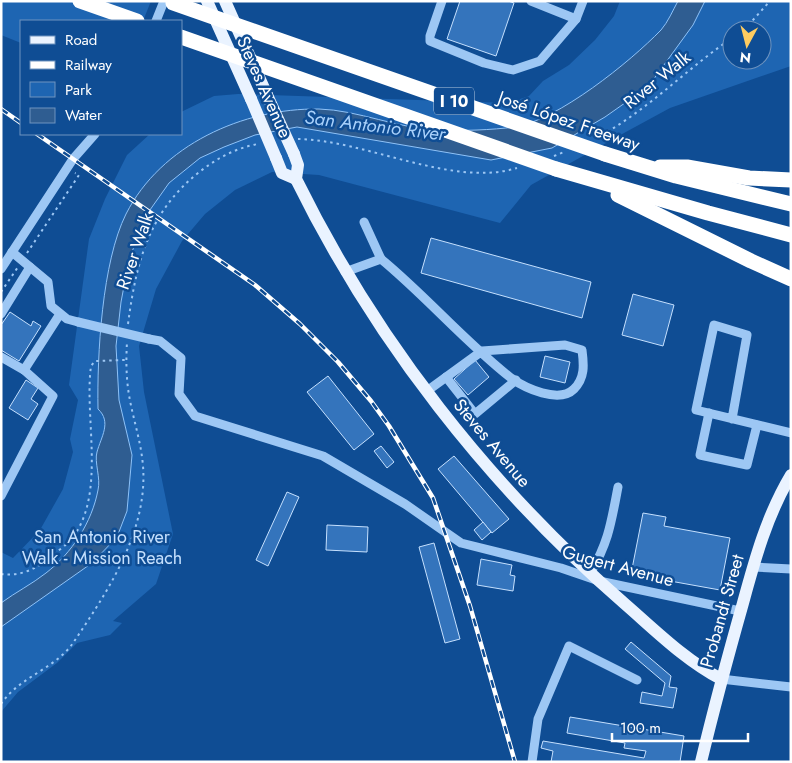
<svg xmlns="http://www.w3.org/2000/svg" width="792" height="763" font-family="Jost,sans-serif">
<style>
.green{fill:#1e65b2;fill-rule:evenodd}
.water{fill:#2f5d91;stroke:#8ec2f8}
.building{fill:#3474bc;stroke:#c5e0fe}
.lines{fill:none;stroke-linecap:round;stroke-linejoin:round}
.path{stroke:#9dc7f4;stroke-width:2;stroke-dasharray:2.5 4;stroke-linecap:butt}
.minor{stroke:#9dc7f4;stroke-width:9}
.major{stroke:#eaf3ff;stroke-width:12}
.highway{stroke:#fff;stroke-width:15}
.rail-casing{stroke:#fff;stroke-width:4.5}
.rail{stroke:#0f4d94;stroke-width:2.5;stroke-dasharray:8;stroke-linecap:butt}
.minor-bridge{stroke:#9dc7f4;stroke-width:9}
.major-bridge{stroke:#eaf3ff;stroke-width:12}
.highway-bridge{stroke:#fff;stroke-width:15}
.labels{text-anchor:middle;stroke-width:5;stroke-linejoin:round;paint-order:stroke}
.shield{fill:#0f4d94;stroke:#b7cadf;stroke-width:1}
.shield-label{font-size:16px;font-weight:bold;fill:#fff}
.street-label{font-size:18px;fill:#fff;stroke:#0f4d94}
.park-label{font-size:18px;fill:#c5e0fe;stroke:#0f4d94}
.water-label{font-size:19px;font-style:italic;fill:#a9d1fb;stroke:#0f4d94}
</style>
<rect width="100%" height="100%" fill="#0f4d94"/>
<g class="green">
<path d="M1,1H151L143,21H21V43L1,35Z"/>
<path d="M620,1H791V66L670,108L624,133L531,185L500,223L319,175L272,172L235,190L205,214L182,241L156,289L139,346L144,392L173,534L156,584L113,621L122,623L110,635L77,643L57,663L18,692L1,712V552L13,558L40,530L63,489L73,452L70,439L78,400L69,385L89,239L105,199L127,155L150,134H181V112L214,96L238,94L508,103L529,96L543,81L569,65L595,40L614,16ZM732,30H762V60H732Z"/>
</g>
<path class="water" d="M678,1H705L693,25L653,80L632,98L605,117L552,148L491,160L297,127L255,135L224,147L200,158L169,183L145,217L129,260L121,302L116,346L119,400L132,455L127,511L117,537L92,563L1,627V603C16,592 32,584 46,573C72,553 92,522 98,490C101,478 94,462 97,452C101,437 112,422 98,409C97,355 102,262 126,214C161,145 243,108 319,109C358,110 399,129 439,130C463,131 491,130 515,127C558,120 630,62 661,30C668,22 673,10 678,1Z"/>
<g class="building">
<path d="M460,1H508L514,3L496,56L447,39Z"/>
<path d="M431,238L591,282L582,318L421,273Z"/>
<path d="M633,294L674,305L663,346L622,335Z"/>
<path d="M10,312L31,326L33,321L41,326L19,361L1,350V325Z"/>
<path d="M545,356L570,362L565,383L540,377Z"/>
<path d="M475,360L489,377L468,395L454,379Z"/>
<path d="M328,376L374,434L354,450L307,392Z"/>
<path d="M26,380L38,388L31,399L38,404L28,420L9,408Z"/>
<path d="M381,446L394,462L387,468L374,451Z"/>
<path d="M454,456L509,519L492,533L438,469Z"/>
<path d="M287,492L299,497L268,566L256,560Z"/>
<path d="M643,513L666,517L664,526L730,538L720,590L631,574Z"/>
<path d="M483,522L491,532L482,540L474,530Z"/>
<path d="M327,525L368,527L367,552L326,550Z"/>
<path d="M434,543L460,639L445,643L419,547Z"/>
<path d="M481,559L512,565L510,575L515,576L513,591L477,585Z"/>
<path d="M631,642L671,676L669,687L677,688L673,708L640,703L642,692L662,696L665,683L625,649Z"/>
<path d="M570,717L684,736L680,762H551L553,751L541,748L543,741L644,758L646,751L624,748L625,743L567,733Z"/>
</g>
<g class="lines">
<g class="path">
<path d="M744,30L770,1"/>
<path d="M596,138C646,112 685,70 732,38"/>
<path d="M298,139C366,140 452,188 517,168"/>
<path d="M554,156L564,152"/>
<path d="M27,253L79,175L75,173"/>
<path d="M1,292L18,267"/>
<path d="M128,324C136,264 148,213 198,173C216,159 235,148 258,144"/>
<path d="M1,574C21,577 38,568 53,555C59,550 68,544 73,537C106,493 84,417 91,366L95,361L126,360"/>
<path d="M1,704C19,677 55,669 73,643C108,591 148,531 143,466C141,441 133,419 129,395C126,377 126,359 127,342"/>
</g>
<g class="minor">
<path d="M442,1L430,36V41L484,63L513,70L540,61L576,19L583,1"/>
<path d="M531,1L576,19"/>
<path d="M156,21L164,1"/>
<path d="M364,222L381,259"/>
<path d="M12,252L48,282L51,306L67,319L78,322"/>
<path d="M1,269L73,159L95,134"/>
<path d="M345,272L381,259C426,296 465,342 511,378C525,388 559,404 574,389C585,378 584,365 582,350L565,345L482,351L427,391"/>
<path d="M1,314L30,267"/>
<path d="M149,339L160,341L181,358L179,394L195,416L323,456L405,504L461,543L561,568L599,581L740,611"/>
<path d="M1,357L24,370L60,314"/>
<path d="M446,377L475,414L516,380"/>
<path d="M709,413L700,455L747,465L757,425"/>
<path d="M732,419L747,335L714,325L696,410L791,433"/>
<path d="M1,496L53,396L24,370"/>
<path d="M753,567L791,569"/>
<path d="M590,574C609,541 611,523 618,487"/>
<path d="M721,679L791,687"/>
<path d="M532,762L538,719L569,646L637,680"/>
</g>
<g class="major">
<path d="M207,1L251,99"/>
<path d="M225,1L267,95"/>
<path d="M294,154L298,165L296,179C375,340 489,486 625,604C656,631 685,660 721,679"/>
<path d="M276,158L282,173L296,179"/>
<path d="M701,762C714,708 728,656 743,603C755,559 767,515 791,475"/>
</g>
<g class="highway">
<path d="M80,1L137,21"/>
<path d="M605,154L676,176L791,204"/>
<path d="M660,167H687L749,178L791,180"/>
<path d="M556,169L708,213L791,235"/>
<path d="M618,195L751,261L791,279"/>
</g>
<defs>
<g id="rail">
<path d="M1,109L21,123"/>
<path d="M37,134L255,285L300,324L338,362L371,401L389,426L433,498L470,606L515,762"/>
</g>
</defs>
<use href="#rail" class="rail-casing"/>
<use href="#rail" class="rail"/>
<path class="minor-bridge" d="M78,322L149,339"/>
<g class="major-bridge">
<path d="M267,95L294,154"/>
<path d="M251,99L276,158"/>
</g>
<g class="highway-bridge">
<path d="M173,3L605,154"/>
<path d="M181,37L556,169"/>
</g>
</g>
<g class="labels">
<rect class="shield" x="434" y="87.5" width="40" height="27" rx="4"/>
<g class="shield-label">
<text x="454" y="107">I 10</text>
</g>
<g class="street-label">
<text transform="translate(657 80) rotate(-39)" y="6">River Walk</text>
<text transform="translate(264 87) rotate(66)" y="6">Steves Avenue</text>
<text transform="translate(569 121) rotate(19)" y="6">José López Freeway</text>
<text transform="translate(135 251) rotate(-71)" y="6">River Walk</text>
<text transform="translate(492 443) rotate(50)" y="6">Steves Avenue</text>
<text transform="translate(618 566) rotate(15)" y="6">Gugert Avenue</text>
<text transform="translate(722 611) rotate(-74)" y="6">Probandt Street</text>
</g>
<g class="park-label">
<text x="102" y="543">San Antonio River<tspan x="102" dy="21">Walk - Mission Reach</tspan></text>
</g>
<g class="water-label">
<text transform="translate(375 125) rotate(7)" y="7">San Antonio River</text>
</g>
</g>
<rect width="792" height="763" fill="none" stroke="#ffffff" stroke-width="5"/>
<rect x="20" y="20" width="162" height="115" fill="#0f4d94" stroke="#6f94bf"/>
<rect x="30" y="36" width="25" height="8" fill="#eaf3ff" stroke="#6f94bf"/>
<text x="65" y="45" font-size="15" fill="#ffffff">Road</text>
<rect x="30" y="61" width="25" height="8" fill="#ffffff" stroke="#6f94bf"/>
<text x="65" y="70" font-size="15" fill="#ffffff">Railway</text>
<rect x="30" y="82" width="25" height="15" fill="#1e65b2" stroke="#6f94bf"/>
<text x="65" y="95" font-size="15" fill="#ffffff">Park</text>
<rect x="30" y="108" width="25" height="15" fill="#2f5d91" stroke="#6f94bf"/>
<text x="65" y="120" font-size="15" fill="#ffffff">Water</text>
<g transform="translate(747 45) rotate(187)"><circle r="24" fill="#0f4d94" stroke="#6f94bf"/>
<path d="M0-4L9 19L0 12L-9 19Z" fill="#ffcc60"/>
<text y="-8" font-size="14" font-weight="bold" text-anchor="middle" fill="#ffffff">N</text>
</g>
<path d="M612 733v8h136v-8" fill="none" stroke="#ffffff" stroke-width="2.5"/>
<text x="620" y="733" font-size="15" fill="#ffffff" stroke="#0f4d94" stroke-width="4" paint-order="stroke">100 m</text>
</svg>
